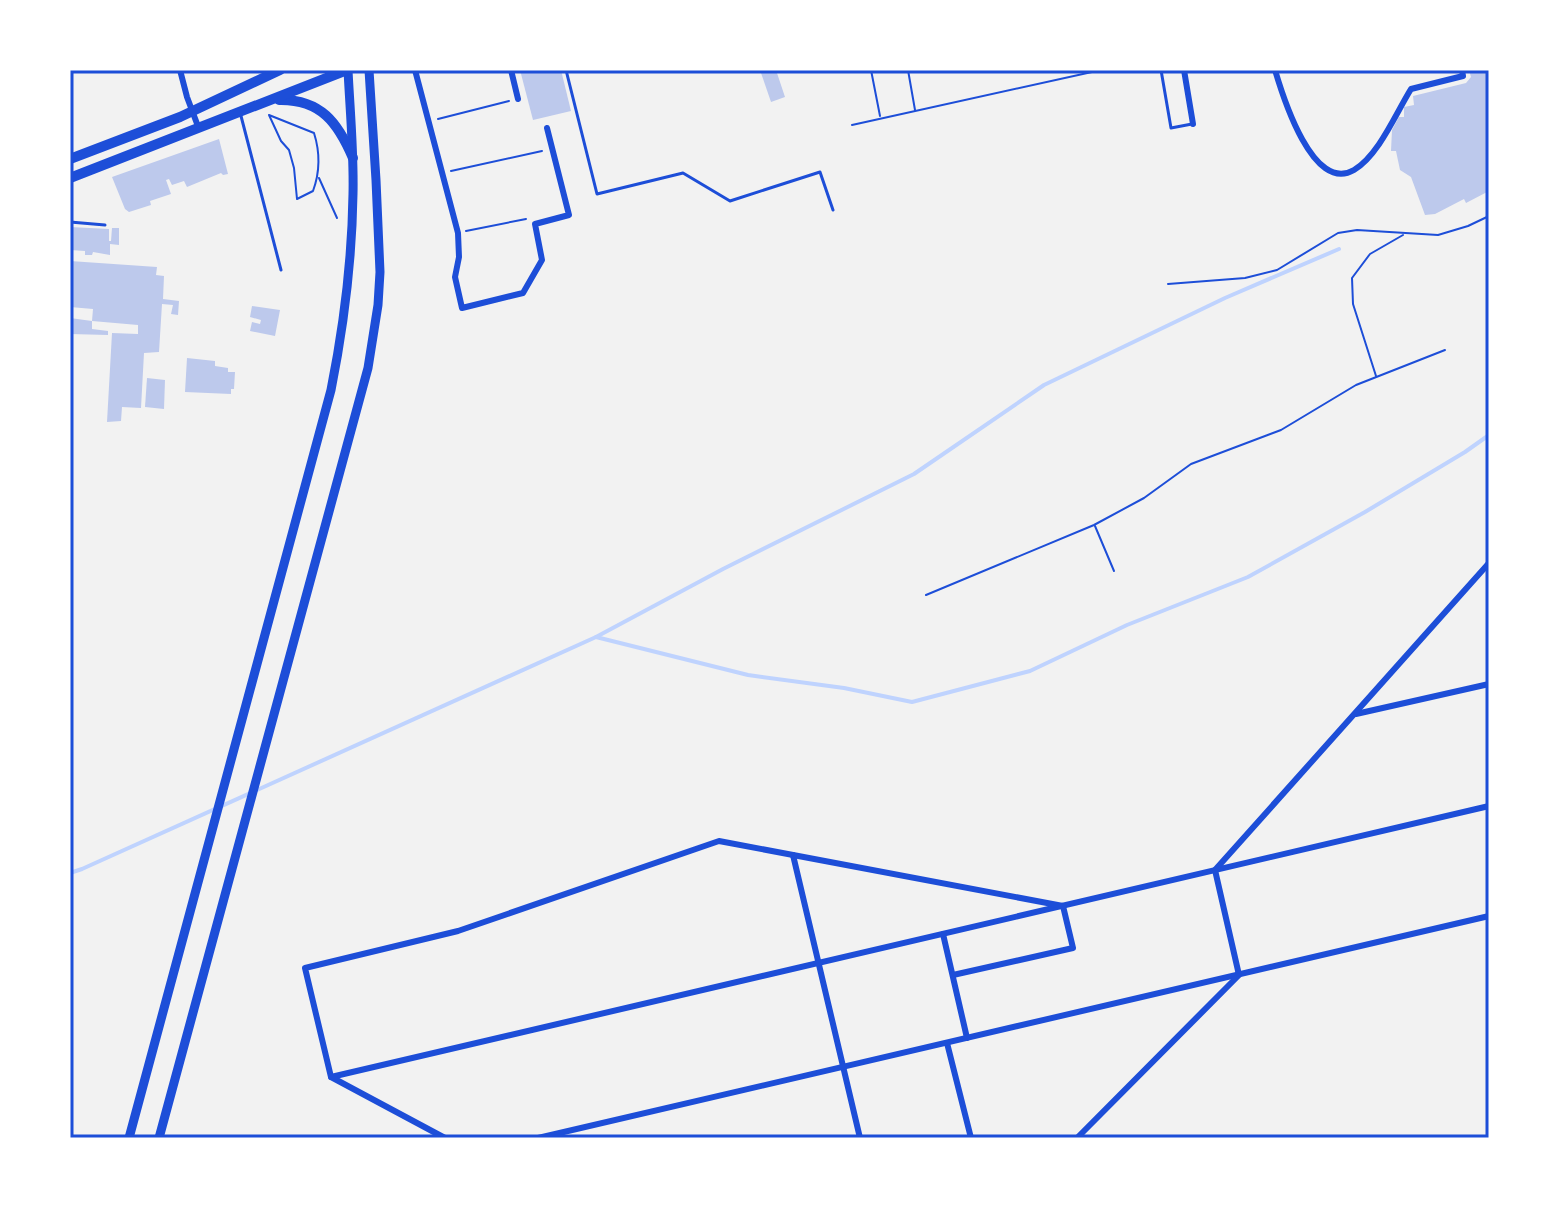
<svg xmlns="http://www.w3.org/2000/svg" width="1559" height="1208" font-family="Mulish,sans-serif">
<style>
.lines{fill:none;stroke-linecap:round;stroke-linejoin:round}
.stream{stroke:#bfd3fe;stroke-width:4}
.building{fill:#bdc9ec}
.path{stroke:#1d4ed8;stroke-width:2}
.service{stroke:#1d4ed8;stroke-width:3}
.minor{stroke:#1d4ed8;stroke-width:6}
.secondary{stroke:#1d4ed8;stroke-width:9}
.primary{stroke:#1d4ed8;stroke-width:10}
.neatline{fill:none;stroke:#1d4ed8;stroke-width:3}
</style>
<rect width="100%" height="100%" fill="#f2f2f2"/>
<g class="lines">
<g class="stream">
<path d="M596,637L723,569L914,474L1044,385L1225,298L1339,249"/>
<path d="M70,873L82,869L596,637L748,675L844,688L912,702L1030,671L1127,625L1248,577L1365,512L1465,452L1489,435"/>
</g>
</g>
<g class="building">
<path d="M520,70H561L571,111L533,120Z"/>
<path d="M760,70H776L785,97L771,102Z"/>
<path d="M1469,70H1489V191L1466,203L1464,199L1435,214L1425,215L1411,177L1400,170L1396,151H1391L1392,130L1399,117H1404V107L1414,105L1413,96L1466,83L1471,77Z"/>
<path d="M219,139L228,174L223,175L221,173L187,187L184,181L172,185L169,179L166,180L171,194L150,201L151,205L129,212L125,209L112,177Z"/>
<path d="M70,227L109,229V241H111L112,228H119V245L110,244V255L93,252L92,255H85V251L70,250Z"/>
<path d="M70,261L157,267L156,275L164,276L163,299L179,301L178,315L171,314L173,305L162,304L159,352L144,353L141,408L122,407L121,421L107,422L112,333L138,334V325L92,321L93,309L70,307Z"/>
<path d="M252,306L280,310L275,336L250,331L252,322L260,324L261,320L250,317Z"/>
<path d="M70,318L92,321V329L108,331V335L70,334Z"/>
<path d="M187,358L215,361V366L228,368V372H235L234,389H231V394L185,392Z"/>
<path d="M147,378L165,380L164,409L145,407Z"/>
</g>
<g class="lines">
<g class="path">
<path d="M871,70L880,116"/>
<path d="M908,70L915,110"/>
<path d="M269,115L314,133C320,152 320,172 313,191L297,199L294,168L289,150L281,141Z"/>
<path d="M438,119L509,101"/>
<path d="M852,125L1101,70"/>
<path d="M451,171L542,151"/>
<path d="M319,178L337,218"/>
<path d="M466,231L526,219"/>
<path d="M1168,284L1245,278L1277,270L1338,233L1357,230L1438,235L1468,226L1489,216"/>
<path d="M1376,376L1353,304L1352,278L1370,254L1403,235"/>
<path d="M1095,526L1114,571"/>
<path d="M926,595L1094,525L1144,498L1191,464L1281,430L1356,385L1445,350"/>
</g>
<g class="service">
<path d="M566,70L597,194L683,173L730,201L820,172L833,210"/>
<path d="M1161,70L1171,128L1192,124"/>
<path d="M241,116L281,270"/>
<path d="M70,222L105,225"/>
</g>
<g class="minor">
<path d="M180,70L187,97L199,129"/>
<path d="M415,70L458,233L459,257L455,277L462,308L523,293L542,260L535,224L569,215L547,128"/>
<path d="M511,70L518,99"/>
<path d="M1184,70L1193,124"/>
<path d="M1275,70C1283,97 1313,194 1354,170C1379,155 1396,113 1411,89L1463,76L1462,70"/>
<path d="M1356,714L1489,684"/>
<path d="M793,855L860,1138"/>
<path d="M943,934L967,1038"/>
<path d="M947,1043L971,1138"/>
<path d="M331,1077L1489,806"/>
<path d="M445,1138L331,1077L305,968L458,931L719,841L1063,906L1073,948L953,975"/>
<path d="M538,1138L1489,916"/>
<path d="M1077,1138L1239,975L1215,870L1489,563"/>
</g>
<g class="secondary">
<path d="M129,1138L331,390C344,325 352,260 353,194C354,153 350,111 348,70"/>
<path d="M159,1138L368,368L378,305L380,272L376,180L369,70"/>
</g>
<g class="primary">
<path d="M279,100C321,99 338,123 353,158"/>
<path d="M70,159L180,117L280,70"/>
<path d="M70,178L347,70"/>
</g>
</g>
<rect width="1559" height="1208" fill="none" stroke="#ffffff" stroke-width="144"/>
<rect x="72" y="72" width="1415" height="1064" class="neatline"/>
</svg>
